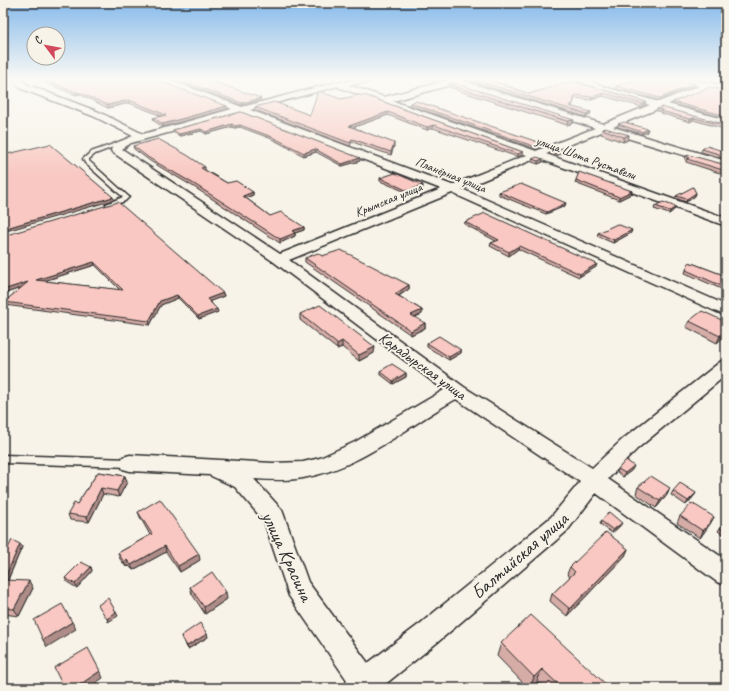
<svg xmlns="http://www.w3.org/2000/svg" width="729" height="691" font-family="Caveat,sans-serif">
<style>
.lines{fill:none;stroke-linecap:round;stroke-linejoin:round}
.lane-casing{stroke:#2b2b2b;stroke-width:3}
.street-casing{stroke:#2b2b2b;stroke-width:3}
.lane{fill:#f7f3e8;fill-rule:evenodd}
.street{fill:#f7f3e8;fill-rule:evenodd}
.wall{fill:#d6aca7;stroke:#2b2b2b;fill-rule:evenodd}
.shaded-wall{fill:#ae8c88;stroke:#2b2b2b}
.building{fill:#f9c8c2;stroke:#2b2b2b;fill-rule:evenodd}
.labels{text-anchor:middle;stroke-width:4;stroke-linejoin:round;paint-order:stroke}
.far-street-label{font-size:13px;fill:#2b2b2b;stroke:#f7f3e8}
.street-label{font-size:16px;fill:#2b2b2b;stroke:#f7f3e8}
.near-street-label{font-size:19px;fill:#2b2b2b;stroke:#f7f3e8}
</style>
<rect width="100%" height="100%" fill="#f7f3e8"/>
<filter id="ink" filterUnits="userSpaceOnUse"><feTurbulence type="fractalNoise" baseFrequency=".025" numOctaves="2"/><feDisplacementMap in="SourceGraphic" scale="8" xChannelSelector="R" yChannelSelector="G"/><feConvolveMatrix kernelMatrix="1 2 1 2 8 2 1 2 1" color-interpolation-filters="sRGB"/></filter>
<g filter="url(#ink)">
<g class="lines">
<defs>
<g id="lane">
<path d="M122,141L126,142L95,154L89,159V161L129,197L125,201L108,207L106,206V204L123,197L85,163L83,159L91,152Z"/>
<path d="M3,455L130,459L133,460L135,463L133,466L130,467L3,463Z"/>
</g>
<path id="street" d="M12,79H21L28,85L99,112L143,134L232,109L157,81L156,79H167L242,107L337,82L377,79L373,81L348,85L384,97L453,79H466L463,81L603,124L650,105L602,92L576,79H586L608,88L659,102L699,86L677,81L676,79H690L726,86V92L709,88L668,104L726,120V126L660,108L613,127L726,161V168L604,131L546,154L726,218V226L537,158L462,189L726,305V316L452,193L289,260L464,387L592,468L623,439L720,362L726,360V375L637,449L608,479L726,560V585L717,582L596,493L567,531L439,641L383,686V688H344L347,680L289,596L264,521L235,487L209,475L130,471L123,469L120,463L123,457L130,455L273,463L303,462L320,458L355,442L444,390L274,262L112,152L111,150L114,144L133,136L93,116L22,89ZM454,84L595,128L536,151L393,101ZM338,86V87L527,155L452,185L250,110ZM241,113L441,189L280,254L122,149L131,143ZM456,399L580,482L551,517L421,623L368,663L308,582L282,510L254,479C270,480 287,481 303,478C361,468 406,427 456,399Z"/>
</defs>
<use href="#lane" class="lane-casing"/>
<use href="#street" class="street-casing"/>
<use href="#lane" class="lane"/>
<use href="#street" class="street"/>
</g>
<g class="wall">
<path d="M38,79H156V80L227,109L163,127L154,121L153,118L162,116L129,103L108,108L79,94L76,95L48,84Z"/>
<path d="M171,79H215L210,80L261,100L242,105Z"/>
<path d="M425,79H448L435,82Z"/>
<path d="M466,79H498L492,80L529,94L572,81L646,102L645,105L642,107L603,96L591,100L575,98L572,107L590,115L586,117L466,80Z"/>
<path d="M449,84L573,123L567,125L456,90V89L449,87Z"/>
<path d="M616,86H694L659,100L616,89Z"/>
<path d="M726,91V118L673,104V102Z"/>
<path d="M367,96L523,152V155L518,157L433,128L427,130L388,115L353,127L394,146L391,155L352,142L350,146L255,110V107L310,115L341,99Z"/>
<path d="M410,103L544,144V146L536,149L409,105Z"/>
<path d="M657,109L724,124L723,127L721,128L693,120L690,122L660,113L661,112L657,111Z"/>
<path d="M241,112L360,161L342,166L316,152L304,156L272,139L240,127L235,128L232,127L206,134L201,131L180,136L174,133L173,130Z"/>
<path d="M618,124L647,132L642,134L618,127Z"/>
<path d="M602,129L629,135L628,140L623,142L601,134Z"/>
<path d="M133,146L205,167V170L227,183L253,192V195L246,198L270,216L304,227V230L295,233V236L280,243L194,187L150,161L134,149Z"/>
<path d="M702,149L726,152V159L701,152Z"/>
<path d="M563,150V153L556,156L550,154L551,151Z"/>
<path d="M686,156L726,165V175L686,162V160H685Z"/>
<path d="M532,159L543,162L538,164L532,162Z"/>
<path d="M380,178L423,188L408,193L380,181Z"/>
<path d="M576,180L632,191L631,194L619,200L575,183Z"/>
<path d="M499,192L565,206L546,214L499,195Z"/>
<path d="M696,193L695,196L686,202L675,198L676,196Z"/>
<path d="M655,206L675,209L669,214L654,209Z"/>
<path d="M465,222L596,267L579,277L518,249L509,256L490,246L491,243L496,241L464,224Z"/>
<path d="M598,233H631L613,243L597,236Z"/>
<path d="M3,236L223,293L224,296L210,301L218,312L199,319L178,298L161,305L150,325L5,305L4,302L21,288L3,294ZM95,265L120,290L44,281Z"/>
<path d="M322,256L409,285V289L399,296L422,310V314L415,317L425,323V328L411,335L305,262V258Z"/>
<path d="M689,262L726,276V291L685,273Z"/>
<path d="M300,314L374,353L359,361L342,347L337,349L300,320Z"/>
<path d="M689,321L726,322L717,343L686,327Z"/>
<path d="M427,343L461,350V353L449,360L427,347Z"/>
<path d="M380,371L406,373V377L393,384L380,374Z"/>
<path d="M618,469L632,470L623,477L617,472Z"/>
<path d="M98,472L125,476L127,482L119,497L103,494L89,522L70,520L68,514L77,504Z"/>
<path d="M638,487L670,488L667,495L656,508L636,494Z"/>
<path d="M673,491L696,493L694,496L686,505L671,495Z"/>
<path d="M138,512L200,560L180,572L166,552L133,570L129,566L126,567L120,559L118,553L150,535L140,517Z"/>
<path d="M680,516L714,517L710,524L700,538L677,523Z"/>
<path d="M601,521L620,526L612,533L600,524Z"/>
<path d="M726,522V537L718,531L720,528Z"/>
<path d="M20,544L22,547L8,580L33,588L19,616L3,614V558Z"/>
<path d="M628,549L625,556L567,616L550,601L552,594L570,577L567,574L570,567Z"/>
<path d="M91,567L92,571L77,588L67,582L65,578Z"/>
<path d="M190,587L227,599L205,614L192,594Z"/>
<path d="M207,634L208,637L188,649L182,639L181,636Z"/>
<path d="M501,643L610,688H544L537,682L531,688H528L497,656Z"/>
</g>
<g class="shaded-wall">
<path d="M435,79H448L435,82Z"/>
<path d="M488,79H498L487,82Z"/>
<path d="M695,84L694,86L659,100L660,98Z"/>
<path d="M75,92H78L79,94L76,95Z"/>
<path d="M604,93L603,96L591,100L592,97Z"/>
<path d="M261,98V100L242,105V103Z"/>
<path d="M129,100V103L108,108V105Z"/>
<path d="M646,102L645,105L642,107L643,104Z"/>
<path d="M227,106V109L163,127V124Z"/>
<path d="M388,112V115L349,129V126Z"/>
<path d="M591,112L590,115L586,117V114Z"/>
<path d="M694,118L693,120L690,122V119Z"/>
<path d="M574,120L573,123L567,125L568,121Z"/>
<path d="M232,124V127L206,134V132Z"/>
<path d="M240,125V127L235,128V126Z"/>
<path d="M434,125L433,128L427,130V127Z"/>
<path d="M201,129V131L180,136L179,134Z"/>
<path d="M648,129L647,132L642,134V132Z"/>
<path d="M629,135L628,140L623,142L624,137Z"/>
<path d="M394,143V146L391,155V152Z"/>
<path d="M544,144V146L536,149V147Z"/>
<path d="M315,149L316,152L304,156V153Z"/>
<path d="M563,150V153L556,156V153Z"/>
<path d="M523,152V155L518,157V154Z"/>
<path d="M360,158V161L342,166V164Z"/>
<path d="M543,159V162L538,164V161Z"/>
<path d="M423,185V188L408,193V191Z"/>
<path d="M632,191L631,194L619,200V197Z"/>
<path d="M253,192V195L243,199V196Z"/>
<path d="M696,193L695,196L686,202L687,199Z"/>
<path d="M113,197L114,200L3,232V229Z"/>
<path d="M566,203L565,206L546,214L547,212Z"/>
<path d="M676,207L675,209L669,214L670,211Z"/>
<path d="M304,227V230L295,233V236L280,243V239L292,231Z"/>
<path d="M632,230L631,233L613,243L614,240Z"/>
<path d="M519,246L518,249L509,256V252Z"/>
<path d="M94,262L95,265L37,283L36,280Z"/>
<path d="M597,264L596,267L579,277L580,274Z"/>
<path d="M28,282L29,285L3,294V290Z"/>
<path d="M409,285V289L395,298V294Z"/>
<path d="M223,293L224,296L208,302L207,299Z"/>
<path d="M177,295L178,298L161,305L150,325L149,321L160,301Z"/>
<path d="M217,309L218,312L199,319L198,316Z"/>
<path d="M422,310V314L411,319V315Z"/>
<path d="M425,323V328L411,335V331Z"/>
<path d="M726,330V335L717,343L720,336Z"/>
<path d="M342,341V347L337,349V344Z"/>
<path d="M375,347L374,353L359,361V355Z"/>
<path d="M461,350V353L449,360V357Z"/>
<path d="M406,373V377L393,384V381Z"/>
<path d="M634,466L632,470L623,477L625,473Z"/>
<path d="M125,476L127,482L119,497L117,491Z"/>
<path d="M101,488L103,494L89,522L87,517Z"/>
<path d="M670,488L667,495L656,508L660,501Z"/>
<path d="M696,493L694,496L686,505L688,501Z"/>
<path d="M714,517L710,524L700,538L703,531Z"/>
<path d="M622,523L620,526L612,533L613,530Z"/>
<path d="M20,544L22,547L5,586L3,582Z"/>
<path d="M165,546L166,552L133,570L131,565Z"/>
<path d="M628,549L625,556L567,616L570,609Z"/>
<path d="M199,554L200,560L180,572L178,566Z"/>
<path d="M127,560L129,566L126,567L124,562Z"/>
<path d="M91,567L92,571L77,588L75,584Z"/>
<path d="M29,581L33,588L19,616L14,609Z"/>
<path d="M226,592L227,599L205,614L204,607Z"/>
<path d="M116,612L118,616L108,622L107,619Z"/>
<path d="M72,622L76,629L47,647L43,640Z"/>
<path d="M207,634L208,637L188,649L187,646Z"/>
<path d="M542,669L537,682L531,688H530L534,677Z"/>
<path d="M100,671L103,678L88,688H75Z"/>
</g>
<g class="building">
<path d="M42,79H156V80L227,106L163,124L153,118L166,115L129,100L108,105L78,92H75Z"/>
<path d="M177,79H206L261,98L242,103Z"/>
<path d="M471,79H488L529,94L572,81L646,102L643,104L604,93L592,97L575,95L573,104L569,106L591,112L586,114Z"/>
<path d="M638,79H673L695,84L660,98L616,86Z"/>
<path d="M454,83L574,120L568,121L456,87H458L449,84Z"/>
<path d="M710,87L726,91V116L673,102Z"/>
<path d="M318,91L341,99L359,95L367,96L523,152L518,154L434,125L427,127L388,112L349,126L394,143L391,152L352,139L350,143L255,107L274,102L310,115Z"/>
<path d="M416,101L544,144L536,147L410,103Z"/>
<path d="M661,107L724,124L722,125L694,118L690,119L661,111L663,110L657,109Z"/>
<path d="M241,112L360,158L342,164L315,149L304,153L272,137L240,125L235,126L232,124L206,132L201,129L179,134L173,130Z"/>
<path d="M624,122L648,129L642,132L618,124Z"/>
<path d="M605,128L629,135L624,137L602,129Z"/>
<path d="M158,139L187,155L205,167L201,168L227,183L236,181L253,192L243,196L270,216L281,212L304,227L292,231L295,233L280,239L194,184L149,158L133,146Z"/>
<path d="M50,144L113,197L3,229V155Z"/>
<path d="M707,146L726,152V156L702,149Z"/>
<path d="M558,148L563,150L556,153L551,151Z"/>
<path d="M689,155L726,165V171L687,159L690,158L686,156Z"/>
<path d="M537,157L543,159L538,161L532,159Z"/>
<path d="M579,172L632,191L619,197L576,180Z"/>
<path d="M395,173L423,185L408,191L380,178Z"/>
<path d="M521,184L566,203L547,212L499,192Z"/>
<path d="M693,187L696,193L687,199L676,196Z"/>
<path d="M118,202L223,293L207,299L217,309L198,316L177,295L160,301L149,321L4,302L28,282L3,290V236ZM94,262L123,290L36,280Z"/>
<path d="M663,202L676,207L670,211L655,206Z"/>
<path d="M485,213L597,264L580,274L519,246L509,252L491,243L499,240L465,222Z"/>
<path d="M617,224L632,230L614,240L598,233Z"/>
<path d="M341,250L409,285L395,294L422,310L411,315L425,323L411,331L305,258L318,253L322,256Z"/>
<path d="M689,262L726,276V288L686,270Z"/>
<path d="M320,305L375,347L359,355L342,341L337,344L300,314Z"/>
<path d="M702,311L726,322V330L720,336L689,321Z"/>
<path d="M439,336L461,350L449,357L427,343Z"/>
<path d="M392,364L406,373L393,381L380,371Z"/>
<path d="M626,460L634,466L625,473L618,469Z"/>
<path d="M98,472L125,476L117,491L101,488L87,517L68,514L74,503L77,504Z"/>
<path d="M651,476L670,488L660,501L638,487Z"/>
<path d="M680,483L696,493L688,501L673,491Z"/>
<path d="M160,499L199,554L178,566L165,546L131,565L127,560L124,562L118,553L152,534L138,512Z"/>
<path d="M692,503L714,517L703,531L680,516Z"/>
<path d="M609,512L622,523L613,530L601,521Z"/>
<path d="M726,522V532L720,528Z"/>
<path d="M606,532L628,549L570,609L552,594L575,572L570,567Z"/>
<path d="M12,540L20,544L3,582V558Z"/>
<path d="M81,562L91,567L75,584L65,578Z"/>
<path d="M212,572L226,592L204,607L190,587Z"/>
<path d="M4,580L29,581L14,609L3,608V582Z"/>
<path d="M108,598L116,612L107,619L98,605Z"/>
<path d="M62,604L72,622L43,640L34,620Z"/>
<path d="M531,615L610,688H562L542,669L534,677L501,643Z"/>
<path d="M200,623L207,634L187,646L181,636Z"/>
<path d="M88,648L100,671L75,688H64L54,668Z"/>
</g>
</g>
<linearGradient id="sky" x2="0" y2="1"><stop stop-color="#86baeb"/><stop offset="0.45" stop-color="#fbfaf5"/><stop offset="1" stop-color="#fbfaf5" stop-opacity="0"/></linearGradient>
<rect width="729" height="176" fill="url(#sky)"/>
<g class="labels">
<g class="far-street-label">
<text transform="translate(586 157) rotate(20)" y="5">улица Шота Руставели</text>
<text transform="translate(451 174) rotate(22)" y="5">Планёрная улица</text>
<text transform="translate(388 199) rotate(-22)" y="5">Крымская улица</text>
</g>
<g class="street-label">
<text transform="translate(423 365) rotate(36)" y="6">Карадырская улица</text>
</g>
<g class="near-street-label">
<text transform="translate(519 555) rotate(-41)" y="7">Балтийская улица</text>
<text transform="translate(288 556) rotate(65)" y="7">улица Красина</text>
</g>
</g>
<rect width="729" height="691" fill="none" stroke="#f7f3e8" stroke-width="16"/>
<rect x="8" y="8" width="713" height="675" fill="none" stroke="#2b2b2b" stroke-width="1.5" filter="url(#ink)"/>
<g transform="translate(46 46) rotate(302)"><circle r="19" fill="#f7f3e8" stroke="#a5a39c"/>
<path d="M0-3L7 15L0 10L-7 15Z" fill="#d1495b"/>
<text y="-6" font-size="11" font-weight="bold" text-anchor="middle" fill="#2b2b2b">С</text>
</g>
</svg>
